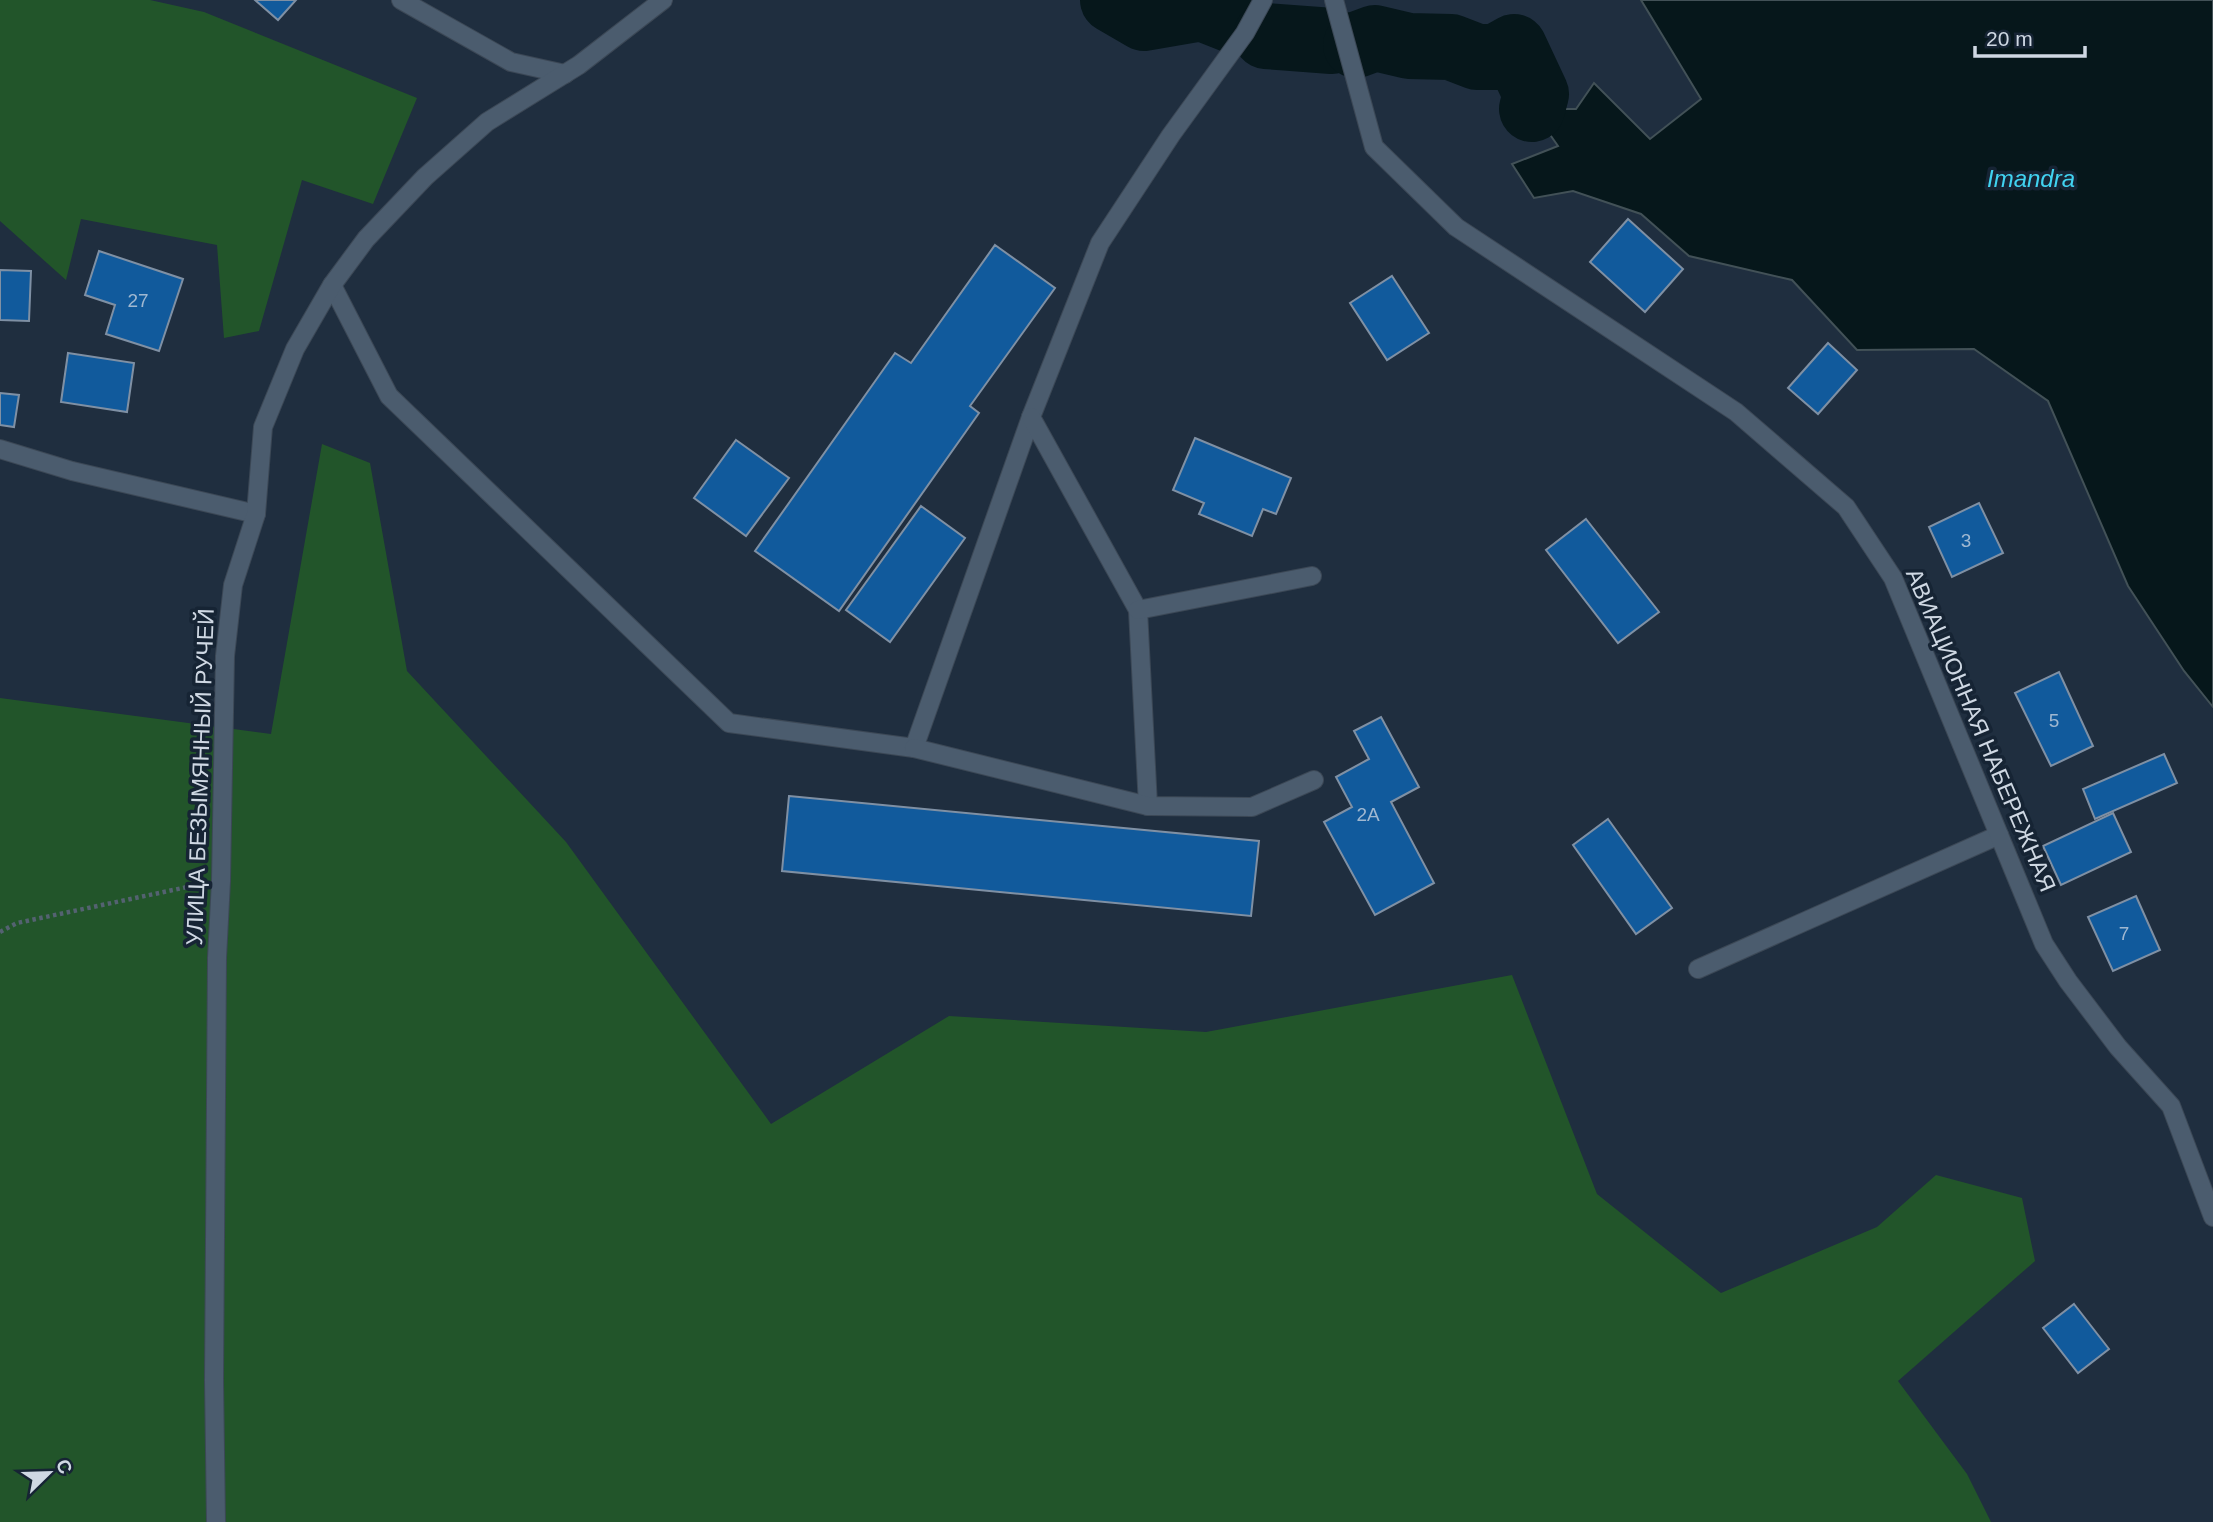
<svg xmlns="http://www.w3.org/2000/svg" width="2213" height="1522" font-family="Helvetica,sans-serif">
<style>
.green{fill:#22552a}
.water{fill:#06171b;stroke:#425157;stroke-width:2}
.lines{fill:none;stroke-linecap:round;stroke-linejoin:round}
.river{stroke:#06171b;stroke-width:66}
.building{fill:#115a9c;stroke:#7f90a4;stroke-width:2}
.service-casing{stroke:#3c4856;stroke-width:20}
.minor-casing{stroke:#3c4856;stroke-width:20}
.path{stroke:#546271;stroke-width:4.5;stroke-dasharray:3.5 3.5;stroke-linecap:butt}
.service{stroke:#4b5c6e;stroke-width:18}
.minor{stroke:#4b5c6e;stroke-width:18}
.labels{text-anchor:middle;stroke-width:7;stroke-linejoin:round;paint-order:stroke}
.number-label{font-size:19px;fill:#a0b8d1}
.street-label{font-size:23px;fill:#cfd8e3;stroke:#162434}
.water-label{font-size:24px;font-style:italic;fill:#41d3f1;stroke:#162434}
</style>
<rect width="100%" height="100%" fill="#1f2e3f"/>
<g class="green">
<path d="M0,0H150L204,12L417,98L373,204L302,180L259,331L224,338L217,245L81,219L66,280L0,221Z"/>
<path d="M322,444L370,463L407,671L566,842L771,1124L949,1016L1206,1032L1512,975L1597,1194L1721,1293L1877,1227L1936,1175L2022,1198L2035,1261L1898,1381L1967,1474L1991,1522H0V698L271,734Z"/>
</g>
<path class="water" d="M1641,0H2213V707L2184,671L2128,586L2048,401L1974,349L1857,350L1792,280L1689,256L1641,214L1573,191L1534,198L1512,164L1558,146L1532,109H1576L1594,83L1650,139L1701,99Z"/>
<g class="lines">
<g class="river">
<path d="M1113,0L1144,18L1202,8L1235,21"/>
<path d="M1266,36L1332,41"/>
<path d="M1356,45L1375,38L1409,46L1451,47L1477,57H1496L1514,47L1536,94L1532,109"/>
</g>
</g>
<g class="building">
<path d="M255,0H296L278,20Z"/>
<path d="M1628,219L1683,269L1645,312L1590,262Z"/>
<path d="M995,245L1055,288L970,406L979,413L839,611L755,551L895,353L911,363Z"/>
<path d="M99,251L183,279L159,351L106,334L115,305L85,295Z"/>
<path d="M0,270L31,271L29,321L0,320Z"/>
<path d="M1392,276L1429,333L1387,360L1350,303Z"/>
<path d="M1828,343L1857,370L1818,414L1788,388Z"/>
<path d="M68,353L134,363L127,412L61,402Z"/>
<path d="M0,393L19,395L14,427L0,425Z"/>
<path d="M1195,438L1291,478L1276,514L1263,509L1252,536L1199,514L1204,503L1173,490Z"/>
<path d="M736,440L789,478L746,536L694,498Z"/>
<path d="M1979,503L2003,553L1952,577L1929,527Z"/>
<path d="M921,506L965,538L890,642L846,610Z"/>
<path d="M1586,519L1659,612L1618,643L1546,550Z"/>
<path d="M2059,672L2093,746L2051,766L2015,693Z"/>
<path d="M1381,717L1419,787L1391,802L1434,883L1375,915L1324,822L1352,807L1336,777L1369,759L1354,731Z"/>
<path d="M2164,754L2177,783L2095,819L2083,789Z"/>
<path d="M789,796L1259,841L1251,916L782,871Z"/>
<path d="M2113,813L2131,852L2061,885L2043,846Z"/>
<path d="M1608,819L1672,908L1636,934L1573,845Z"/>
<path d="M2136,896L2160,950L2113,971L2088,917Z"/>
<path d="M2074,1304L2109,1349L2078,1373L2043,1328Z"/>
</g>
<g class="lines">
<defs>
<g id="service">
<path d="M332,285L389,396L729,723L914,748L1031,417L1100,243L1171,135L1245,33L1263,0"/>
<path d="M1031,417L1138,610L1148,806"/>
<path d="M0,449L72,471L256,514"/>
<path d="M1138,610L1312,576"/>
<path d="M914,748L1148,806L1252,807L1314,780"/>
<path d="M1698,969L1999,835"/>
</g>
<g id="minor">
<path d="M401,0L511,62L565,74"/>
<path d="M1334,0L1374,147L1456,227L1736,412L1846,507L1893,578L2044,944L2068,981L2118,1047L2171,1106L2213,1217"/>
<path d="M216,1522L214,1380L217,958L221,881L225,656L233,585L256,514L263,427L295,349L332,285L366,239L425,177L487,122L579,65L663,0"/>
</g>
</defs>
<use href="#service" class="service-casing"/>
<use href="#minor" class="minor-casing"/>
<path class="path" d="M0,932L17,923L192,886"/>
<use href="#service" class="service"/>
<use href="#minor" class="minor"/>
</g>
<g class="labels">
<g class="number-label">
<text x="138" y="307">27</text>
<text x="1966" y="547">3</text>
<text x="2054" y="727">5</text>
<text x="1368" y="821">2А</text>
<text x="2124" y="940">7</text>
</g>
<g class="street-label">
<text transform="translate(1981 730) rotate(67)" y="8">АВИАЦИОННАЯ НАБЕРЕЖНАЯ</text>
<text transform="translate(200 777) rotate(-88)" y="8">УЛИЦА БЕЗЫМЯННЫЙ РУЧЕЙ</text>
</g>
<g class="water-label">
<text x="2031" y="187">Imandra</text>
</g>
</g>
<g transform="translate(49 1473) rotate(67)" stroke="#162434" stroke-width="5" paint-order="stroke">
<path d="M0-5L12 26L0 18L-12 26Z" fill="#cfd8e3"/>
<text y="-10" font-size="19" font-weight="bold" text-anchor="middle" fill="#cfd8e3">С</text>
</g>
<path d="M1975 46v10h110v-10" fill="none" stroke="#cfd8e3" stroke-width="3.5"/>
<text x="1986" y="46" font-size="21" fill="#cfd8e3" stroke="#162434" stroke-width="5" paint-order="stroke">20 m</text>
</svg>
